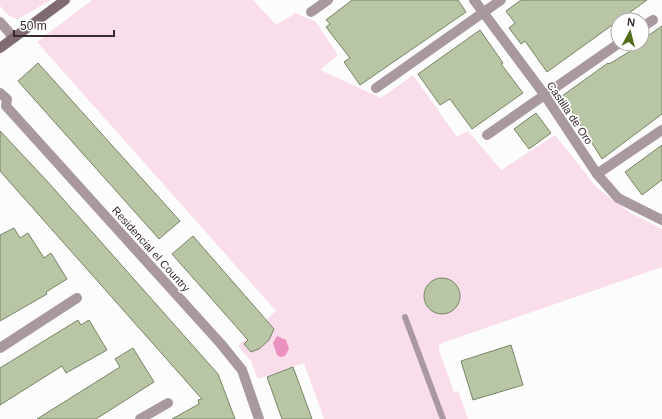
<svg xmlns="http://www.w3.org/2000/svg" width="662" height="419" font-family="Arial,sans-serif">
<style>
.green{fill:#faddea}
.water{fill:#eb91bf}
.building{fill:#b9c6a5;stroke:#778464}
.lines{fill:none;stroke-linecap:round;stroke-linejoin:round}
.lane{stroke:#a998a0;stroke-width:6}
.street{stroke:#a998a0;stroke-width:10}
.secondary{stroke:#806a74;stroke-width:10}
.labels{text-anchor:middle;stroke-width:3.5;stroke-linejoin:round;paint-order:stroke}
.street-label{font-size:11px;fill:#382a31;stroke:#fff}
</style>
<rect width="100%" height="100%" fill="#fcfcfc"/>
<g class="green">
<path d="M0,0H51L18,19L9,16L0,6Z"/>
<path d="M92,0H253L276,25L296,13L316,22L338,55L320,70L381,98L413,75L457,137L468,131L501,170L555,135L597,188L631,213L662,229V267L442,343L439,346V351L454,392L458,391L468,419H324L304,363L258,379L251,361L238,346L276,311L37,42Z"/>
</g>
<path class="water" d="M277,336L286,340L289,349L285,356L280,357L277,355L273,343Z"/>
<g class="building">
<path d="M352,0H458L466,12L360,85L344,62L350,58L326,27L330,24L326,20Z"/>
<path d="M521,0H647L547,72L525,41L521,44L509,28L515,23L506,11Z"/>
<path d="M662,26V114L602,159L562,96L608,63L609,64L642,44V40Z"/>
<path d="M480,30L503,63L501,64L523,93L472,129L450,99L440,105L418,74Z"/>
<path d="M38,63L180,221L159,239L18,81Z"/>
<path d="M536,113L551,133L529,149L514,129Z"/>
<path d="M0,131L47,181L218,374L235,419H172L199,404L198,400L202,399L0,171Z"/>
<path d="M662,145V180L642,195L625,172Z"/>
<path d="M14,228L20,238L28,233L44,258L51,253L67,279L46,292L47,294L0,321V235Z"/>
<path d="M193,236L274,329L269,340L259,349L251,352L244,344L248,340L172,254Z"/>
<circle cx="442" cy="296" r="18"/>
<path d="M78,320L81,325L89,320L107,350L66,373L62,366L0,405V368Z"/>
<path d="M511,345L523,385L473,400L461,361Z"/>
<path d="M133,348L154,382L96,419H37L120,367L115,359Z"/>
<path d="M293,367L304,397L312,419H282L267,377Z"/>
</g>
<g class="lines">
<path class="lane" d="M405,317L443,419"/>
<g class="street">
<path d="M474,0L544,94L597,174L618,198L662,220"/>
<path d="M311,12L328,0"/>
<path d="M0,22L14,38"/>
<path d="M642,27L653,20"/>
<path d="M376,88L501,0"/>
<path d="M0,93L7,99L6,106L221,344L242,370L259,419"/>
<path d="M487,135L618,44"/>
<path d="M597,174L662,130"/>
<path d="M0,348L77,298"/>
<path d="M140,419L168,403"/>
</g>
<path class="secondary" d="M0,48L65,0"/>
</g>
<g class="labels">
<g class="street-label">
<text transform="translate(570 113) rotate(56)" y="4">Castilla de Oro</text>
<text transform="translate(151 249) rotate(48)" y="4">Residencial el Country</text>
</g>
</g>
<g transform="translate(630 32) rotate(7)"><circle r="19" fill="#ffffff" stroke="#afaaad"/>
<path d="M0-3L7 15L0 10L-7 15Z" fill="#536c1d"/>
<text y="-6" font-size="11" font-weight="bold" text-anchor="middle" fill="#382a31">N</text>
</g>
<path d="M14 30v6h100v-6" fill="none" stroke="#382a31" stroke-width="2"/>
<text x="20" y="30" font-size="12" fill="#382a31" stroke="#ffffff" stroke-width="3" paint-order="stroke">50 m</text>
</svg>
